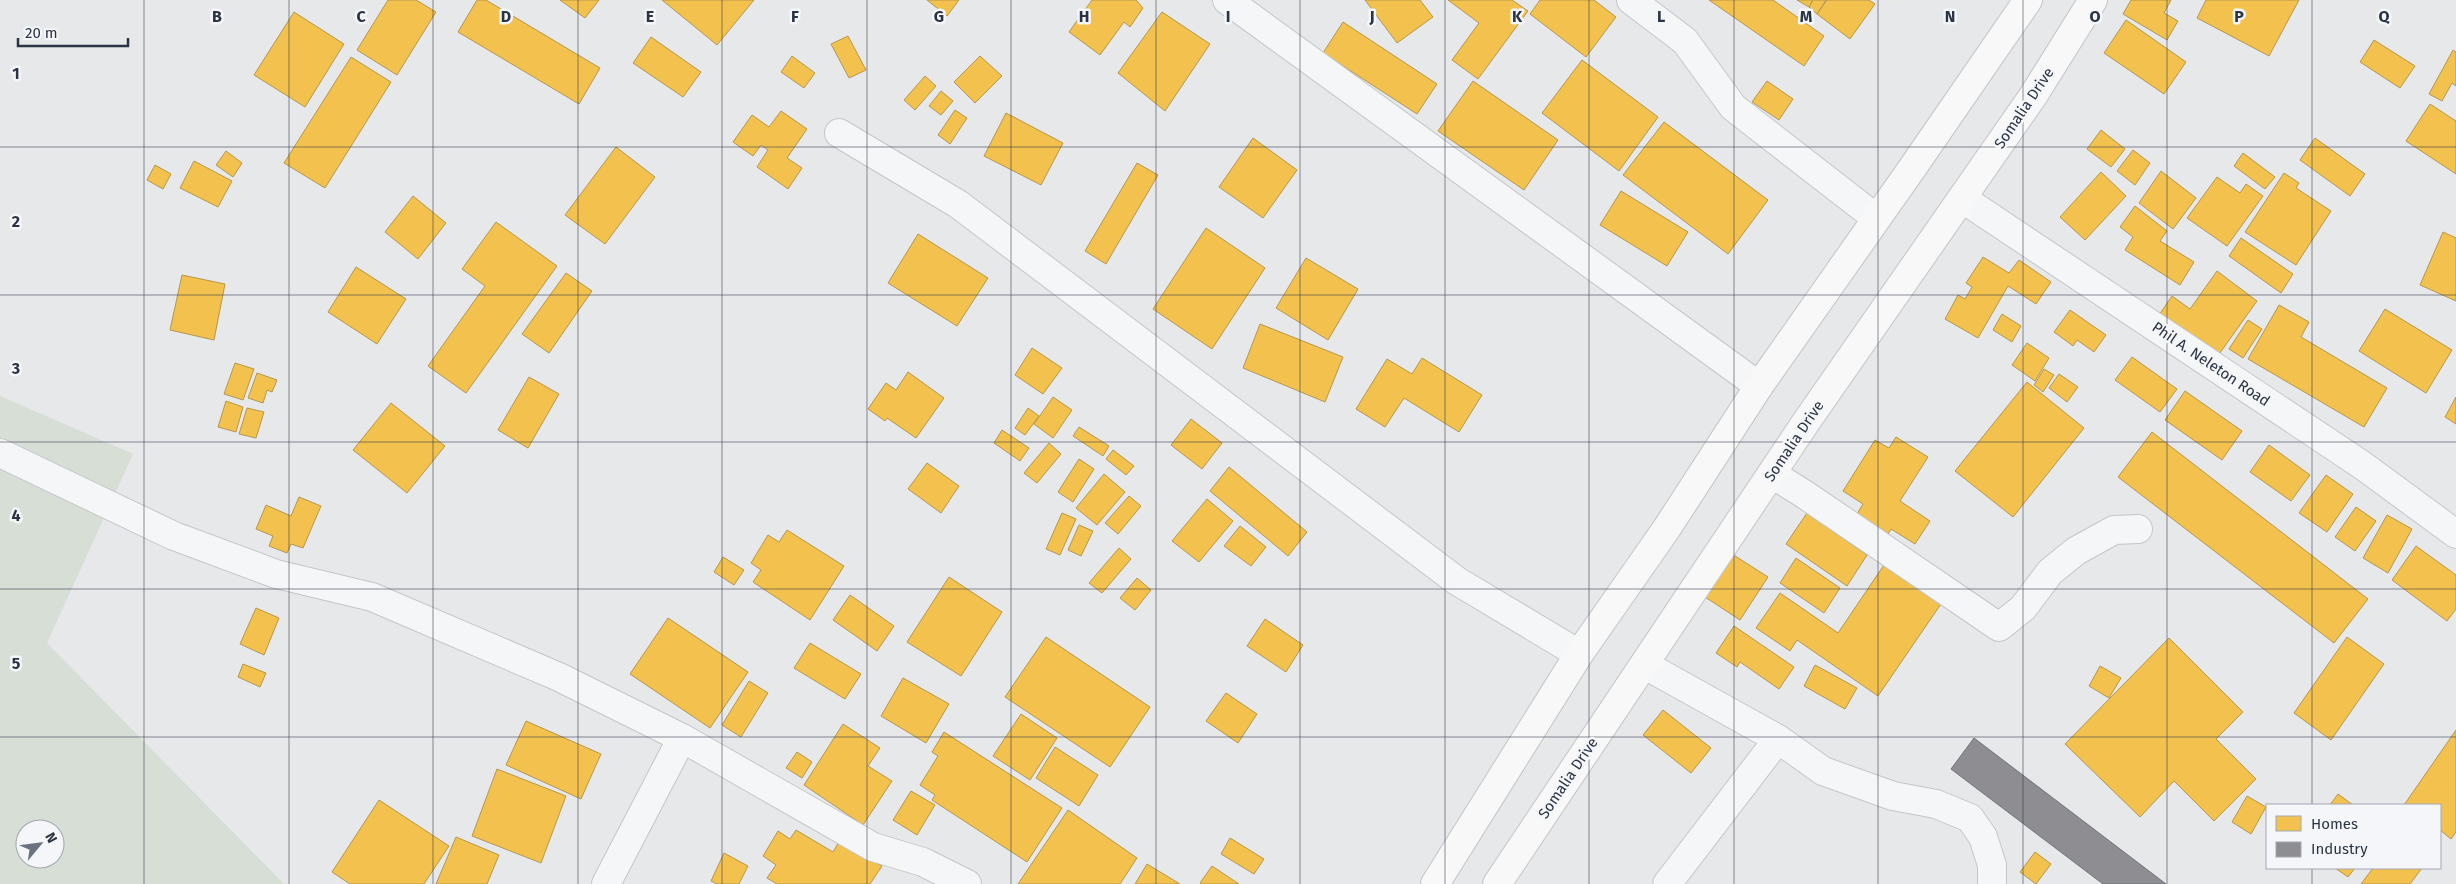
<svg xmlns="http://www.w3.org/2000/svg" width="2456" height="884" font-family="'Fira Sans',sans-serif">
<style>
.green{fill:#d6ded6;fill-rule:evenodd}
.homes{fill:#f2c14e;stroke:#b6974b}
.industry{fill:#8d8d92;stroke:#70727b}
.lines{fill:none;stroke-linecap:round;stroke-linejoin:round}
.minor-casing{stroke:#c4c6c8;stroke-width:30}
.tertiary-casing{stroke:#c4c6c8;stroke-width:30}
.primary-casing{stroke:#c2c5c8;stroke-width:30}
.minor{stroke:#f5f6f7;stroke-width:28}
.tertiary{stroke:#f5f6f7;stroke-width:28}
.primary{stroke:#f8f8f8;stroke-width:28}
.grid{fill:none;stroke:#2b3445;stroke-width:1;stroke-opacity:0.55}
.labels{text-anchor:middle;stroke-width:5;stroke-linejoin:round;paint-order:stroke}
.street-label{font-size:15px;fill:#2b3445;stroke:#f4f6f9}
.grid-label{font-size:16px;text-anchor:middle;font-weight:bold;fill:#2b3445;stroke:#f4f6f9;stroke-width:5;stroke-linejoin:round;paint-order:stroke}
</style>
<rect width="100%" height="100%" fill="#e6e8ea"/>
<path class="green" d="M0,396L133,454L47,643L284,884H0ZM25,829H55V859H25Z"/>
<g class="homes">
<path d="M388,0H416L436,12L397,75L357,50Z"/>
<path d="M477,0H486L600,68L579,104L458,32Z"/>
<path d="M560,0H599L585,18Z"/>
<path d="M662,0H754L717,45Z"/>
<path d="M927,0H959L947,16Z"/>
<path d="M1092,0H1136L1143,8L1130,27L1124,22L1100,55L1069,32Z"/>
<path d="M1365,0H1420L1433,17L1397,43Z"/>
<path d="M1448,0H1512L1528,11L1478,79L1452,60L1479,23Z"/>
<path d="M1540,0H1594L1616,17L1586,57L1530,14Z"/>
<path d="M1709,0H1773L1824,36L1804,66Z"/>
<path d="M1797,0H1813L1809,7Z"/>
<path d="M1813,0H1826L1817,14L1809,7Z"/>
<path d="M1827,0H1869L1875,4L1850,39L1817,14Z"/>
<path d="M2131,0H2171L2164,13L2178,21L2167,40L2123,14Z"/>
<path d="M2206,0H2299L2269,56L2197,18Z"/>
<path d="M294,12L344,44L305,107L254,75Z"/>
<path d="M1162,12L1210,44L1165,111L1118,73Z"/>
<path d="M2126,20L2186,62L2164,94L2104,53Z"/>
<path d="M1343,22L1437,84L1417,114L1323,53Z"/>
<path d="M848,36L866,70L849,78L831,44Z"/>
<path d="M651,37L701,72L683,97L633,63Z"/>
<path d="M2374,40L2415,66L2400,88L2360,62Z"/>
<path d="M2453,50L2456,52V86L2452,83L2442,101L2429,94Z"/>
<path d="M792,56L815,73L804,88L781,72Z"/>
<path d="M980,56L1002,76L975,103L954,82Z"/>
<path d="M351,57L391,82L325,188L284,163Z"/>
<path d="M1582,60L1658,117L1619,171L1542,113Z"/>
<path d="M925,76L936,86L915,110L904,100Z"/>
<path d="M1473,81L1558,140L1524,190L1438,131Z"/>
<path d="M1767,81L1793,99L1779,120L1752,102Z"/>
<path d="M941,91L953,101L941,115L929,106Z"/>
<path d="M2430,104L2456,121V174L2406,141Z"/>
<path d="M955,110L967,118L950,144L938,135Z"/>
<path d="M781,111L807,129L787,158L802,168L788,189L757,167L768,150L761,145L753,156L733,142L752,115L769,127Z"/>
<path d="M1006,113L1063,143L1041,185L984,156Z"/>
<path d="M1664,122L1768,200L1728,254L1623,175Z"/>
<path d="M2101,130L2125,149L2111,167L2087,149Z"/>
<path d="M1253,138L1297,170L1263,218L1219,187Z"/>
<path d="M2315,138L2365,174L2350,196L2300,160Z"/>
<path d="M616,147L655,177L605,244L565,215Z"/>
<path d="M2133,150L2150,163L2135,185L2117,171Z"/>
<path d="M226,151L242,163L233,177L216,165Z"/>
<path d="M2243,153L2275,177L2265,189L2234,166Z"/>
<path d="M194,161L232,181L218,207L180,188Z"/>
<path d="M1137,163L1158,175L1106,264L1085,251Z"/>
<path d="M155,165L171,174L163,189L147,180Z"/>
<path d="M2161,171L2196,198L2173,229L2139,203Z"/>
<path d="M2101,172L2126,196L2085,240L2060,217Z"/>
<path d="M2284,173L2299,183L2296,188L2331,211L2296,265L2245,232Z"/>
<path d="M2217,177L2240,193L2246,184L2263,196L2227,246L2187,218Z"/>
<path d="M1621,191L1688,232L1667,266L1600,225Z"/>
<path d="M413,196L446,223L418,259L385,232Z"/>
<path d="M2135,206L2167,231L2160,241L2194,262L2180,285L2125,250L2133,237L2120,227Z"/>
<path d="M496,222L557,266L466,393L428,366L485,286L462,269Z"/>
<path d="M1206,228L1265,268L1212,349L1153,309Z"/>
<path d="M2443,232L2456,238V301L2420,285Z"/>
<path d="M918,234L988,278L957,326L888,283Z"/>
<path d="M2241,238L2293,274L2281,293L2229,256Z"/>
<path d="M1983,257L2009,273L2019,260L2051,282L2036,304L2008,286L1978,338L1945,319L1958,295L1965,299L1972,287L1966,283Z"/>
<path d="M1306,258L1358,289L1328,340L1276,308Z"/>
<path d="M356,267L406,299L377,344L328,312Z"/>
<path d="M2217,271L2257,301L2217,357L2159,315L2172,296L2190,309Z"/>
<path d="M566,273L592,291L549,353L522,334Z"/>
<path d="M182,275L225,284L214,340L170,330Z"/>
<path d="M2279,305L2309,322L2301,337L2387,388L2364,427L2248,359Z"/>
<path d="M2385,309L2452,350L2426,393L2359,351Z"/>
<path d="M2070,310L2106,335L2094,352L2077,340L2073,346L2054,332Z"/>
<path d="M2002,314L2021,326L2012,342L1993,330Z"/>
<path d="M2248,320L2262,329L2243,358L2229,349Z"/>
<path d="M1260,324L1343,357L1325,402L1243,368Z"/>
<path d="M2027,343L2049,358L2035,381L2012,365Z"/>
<path d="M1032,348L1062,368L1043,394L1015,375Z"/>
<path d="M2132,357L2177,389L2160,412L2115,380Z"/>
<path d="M1422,358L1482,395L1459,432L1404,398L1385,427L1356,409L1387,359L1412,374Z"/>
<path d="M235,363L254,369L243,400L224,394Z"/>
<path d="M2044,369L2054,375L2043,392L2034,385Z"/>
<path d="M908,372L944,398L916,438L887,418L885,421L868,409L886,383L896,390Z"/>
<path d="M257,373L277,380L272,392L267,390L263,403L248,398Z"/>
<path d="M2059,374L2078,387L2067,402L2049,388Z"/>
<path d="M529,377L559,394L528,448L498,430Z"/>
<path d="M2027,382L2084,428L2013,517L1955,471Z"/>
<path d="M2185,391L2242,431L2222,460L2165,420Z"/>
<path d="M1053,397L1072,410L1053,438L1034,424Z"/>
<path d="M2456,397V424L2445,417Z"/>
<path d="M226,401L243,407L236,432L218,427Z"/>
<path d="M391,403L445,446L407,493L353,450Z"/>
<path d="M247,408L264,412L256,438L239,434Z"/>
<path d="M1028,408L1039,416L1025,435L1015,428Z"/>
<path d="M1191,419L1222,443L1202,469L1171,445Z"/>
<path d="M1079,427L1109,446L1103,456L1073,436Z"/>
<path d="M1002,430L1029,448L1020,461L994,443Z"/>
<path d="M2152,432L2368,599L2334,643L2118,477Z"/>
<path d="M1896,437L1928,457L1900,501L1930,521L1915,544L1891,529L1885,539L1854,519L1863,504L1843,491L1875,440L1889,448Z"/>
<path d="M1049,443L1061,454L1037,483L1024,473Z"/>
<path d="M2269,445L2310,475L2291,501L2250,472Z"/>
<path d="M1113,450L1134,466L1126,475L1106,459Z"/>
<path d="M1079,459L1094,469L1073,502L1058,492Z"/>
<path d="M927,463L959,486L941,513L908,489Z"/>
<path d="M1229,467L1307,532L1288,556L1210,491Z"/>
<path d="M1104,474L1125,492L1097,525L1076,508Z"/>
<path d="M2326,475L2353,494L2327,532L2299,513Z"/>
<path d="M1129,496L1141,506L1118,534L1105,523Z"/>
<path d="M299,497L321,506L303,548L291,544L287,553L269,546L273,536L256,529L266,505L291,516Z"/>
<path d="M1207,499L1233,521L1199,562L1172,541Z"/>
<path d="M2356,507L2376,521L2355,551L2335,537Z"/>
<path d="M1062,513L1076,519L1060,555L1046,549Z"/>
<path d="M1807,513L1867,555L1847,586L1786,544Z"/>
<path d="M2387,515L2412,529L2388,573L2363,558Z"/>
<path d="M1079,525L1093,531L1081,556L1068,550Z"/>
<path d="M1240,526L1266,547L1251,566L1224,546Z"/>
<path d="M787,530L844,566L810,620L753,582L761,570L751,563L768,535L779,542Z"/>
<path d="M2416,546L2456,575V609L2447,621L2392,580Z"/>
<path d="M1119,548L1131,559L1102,593L1089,583Z"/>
<path d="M1732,554L1768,577L1740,620L1705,597Z"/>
<path d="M723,557L744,570L734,585L714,572Z"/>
<path d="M1796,558L1840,588L1824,613L1780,583Z"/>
<path d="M1886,562L1943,601L1878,696L1797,640L1790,651L1756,628L1780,593L1838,633Z"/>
<path d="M949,577L1002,612L961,676L907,642Z"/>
<path d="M1137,578L1151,590L1135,610L1120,598Z"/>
<path d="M850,595L894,626L877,651L833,620Z"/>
<path d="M256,608L279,618L264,655L240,644Z"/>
<path d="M668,618L748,672L710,728L630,674Z"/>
<path d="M1265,619L1303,645L1286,672L1247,646Z"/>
<path d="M1734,626L1794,667L1779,689L1740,662L1737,667L1716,653Z"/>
<path d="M1046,637L1150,707L1110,767L1005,697Z"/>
<path d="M2347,637L2384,664L2331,740L2294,713Z"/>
<path d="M2169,638L2243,712L2216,739L2256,779L2214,821L2174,781L2140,817L2065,744Z"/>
<path d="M810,643L861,674L845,699L794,668Z"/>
<path d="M243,664L266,673L260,687L238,677Z"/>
<path d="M1815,665L1857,688L1845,709L1804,686Z"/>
<path d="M2100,666L2121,678L2109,698L2089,686Z"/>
<path d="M903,678L949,704L926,743L881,716Z"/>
<path d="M749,681L768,693L741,737L722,725Z"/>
<path d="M1226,693L1257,714L1238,743L1206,721Z"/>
<path d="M1663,710L1711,748L1691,773L1643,735Z"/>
<path d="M1021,714L1057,738L1030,780L993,756Z"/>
<path d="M526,721L601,754L581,799L506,765Z"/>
<path d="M843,724L880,748L868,766L892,781L863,825L804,785Z"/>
<path d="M2456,730V832L2451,839L2440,830V805H2404Z"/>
<path d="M944,732L1062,808L1027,862L932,800L935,795L920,785L938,756L932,752Z"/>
<path d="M1055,747L1098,775L1079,806L1036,778Z"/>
<path d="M797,752L812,762L802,778L786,768Z"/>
<path d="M497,769L566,796L541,863L472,836Z"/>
<path d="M911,791L935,805L917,835L893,820Z"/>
<path d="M2338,794L2353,805H2330Z"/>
<path d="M2247,796L2266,807L2251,834L2232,822Z"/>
<path d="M379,800L449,846L424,884H350L332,872Z"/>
<path d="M1068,810L1137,858L1120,884H1018Z"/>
<path d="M796,830L833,852L840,840L882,866L870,884H777L767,878L776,865L763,856L778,831L790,839Z"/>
<path d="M456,837L499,855L487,884H436Z"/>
<path d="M1230,838L1264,859L1254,874L1221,854Z"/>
<path d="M2035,852L2051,864L2036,884L2020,872Z"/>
<path d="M724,853L748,866L739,884H717L711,881Z"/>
<path d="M1147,864L1180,884H1135Z"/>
<path d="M1212,866L1239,884H1202L1200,883Z"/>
<path d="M2335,868H2355L2348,877Z"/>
<path d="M2373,868H2422L2410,884H2361Z"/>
</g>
<path class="industry" d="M1974,738L2166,884H2103L1951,769Z"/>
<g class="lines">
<defs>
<g id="minor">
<path d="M1227,0L1759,386"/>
<path d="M1631,0L1685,41L1733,107L1876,218"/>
<path d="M839,133L958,204L1457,581L1579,654"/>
<path d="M0,453L174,536L276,574L372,597L559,677L682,738L873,847L923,862L967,884"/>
<path d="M1772,474L1804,494L1999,627L2023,608L2050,572L2076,551L2114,530L2138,529"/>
<path d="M1645,665L1778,739L1823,771L1893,796L1936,804L1970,818L1983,837L1992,865V884"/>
<path d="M606,884L682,738"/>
<path d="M1667,884L1778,739"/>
</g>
<path id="tertiary" d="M1963,199L2362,465L2456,534"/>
<g id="primary">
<path d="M1435,884L1579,654L1667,528L1759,386L1913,167L2028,0"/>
<path d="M1497,884L1806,422L2033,96L2093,0"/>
</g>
</defs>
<use href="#minor" class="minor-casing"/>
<use href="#tertiary" class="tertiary-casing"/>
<use href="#primary" class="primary-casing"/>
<use href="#minor" class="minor"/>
<use href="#tertiary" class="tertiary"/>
<use href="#primary" class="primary"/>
</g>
<path class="grid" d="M144,0V884M289,0V884M433,0V884M578,0V884M722,0V884M867,0V884M1011,0V884M1156,0V884M1300,0V884M1445,0V884M1589,0V884M1734,0V884M1878,0V884M2023,0V884M2167,0V884M2312,0V805M0,147H2456M0,295H2456M0,442H2456M0,589H2456M0,737H2456M2312,868V884"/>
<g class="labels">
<g class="street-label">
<text transform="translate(2024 108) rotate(-56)" y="5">Somalia Drive</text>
<text transform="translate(2211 364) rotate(34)" y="5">Phil A. Neleton Road</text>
<text transform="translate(1794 441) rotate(-56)" y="5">Somalia Drive</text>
<text transform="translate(1568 778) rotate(-56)" y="5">Somalia Drive</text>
</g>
</g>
<g class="grid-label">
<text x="217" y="22">B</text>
<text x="361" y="22">C</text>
<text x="506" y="22">D</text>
<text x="650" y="22">E</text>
<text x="795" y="22">F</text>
<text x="939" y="22">G</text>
<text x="1084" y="22">H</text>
<text x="1228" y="22">I</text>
<text x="1372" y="22">J</text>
<text x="1517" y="22">K</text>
<text x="1661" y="22">L</text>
<text x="1806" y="22">M</text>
<text x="1950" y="22">N</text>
<text x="2095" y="22">O</text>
<text x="2239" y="22">P</text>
<text x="2384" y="22">Q</text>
<text x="16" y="79">1</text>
<text x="16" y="227">2</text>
<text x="16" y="374">3</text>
<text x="16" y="521">4</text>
<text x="16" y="669">5</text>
</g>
<rect x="2266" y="804" width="175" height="65" fill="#f4f6f9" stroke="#a4a8b1"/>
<rect x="2276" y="816" width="25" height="15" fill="#f2c14e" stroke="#a4a8b1"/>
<text x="2311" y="829" font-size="15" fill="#2b3445">Homes</text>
<rect x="2276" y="842" width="25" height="15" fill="#8d8d92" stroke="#a4a8b1"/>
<text x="2311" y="854" font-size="15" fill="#2b3445">Industry</text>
<g transform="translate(40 844) rotate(61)"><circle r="24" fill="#f4f6f9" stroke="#a4a8b1"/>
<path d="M0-4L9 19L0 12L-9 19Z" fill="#6c737f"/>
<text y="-8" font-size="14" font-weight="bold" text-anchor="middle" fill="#2b3445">N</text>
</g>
<path d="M18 38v8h110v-8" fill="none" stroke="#2b3445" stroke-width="2.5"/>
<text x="25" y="38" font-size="15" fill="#2b3445" stroke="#f4f6f9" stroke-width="4" paint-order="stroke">20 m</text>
</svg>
